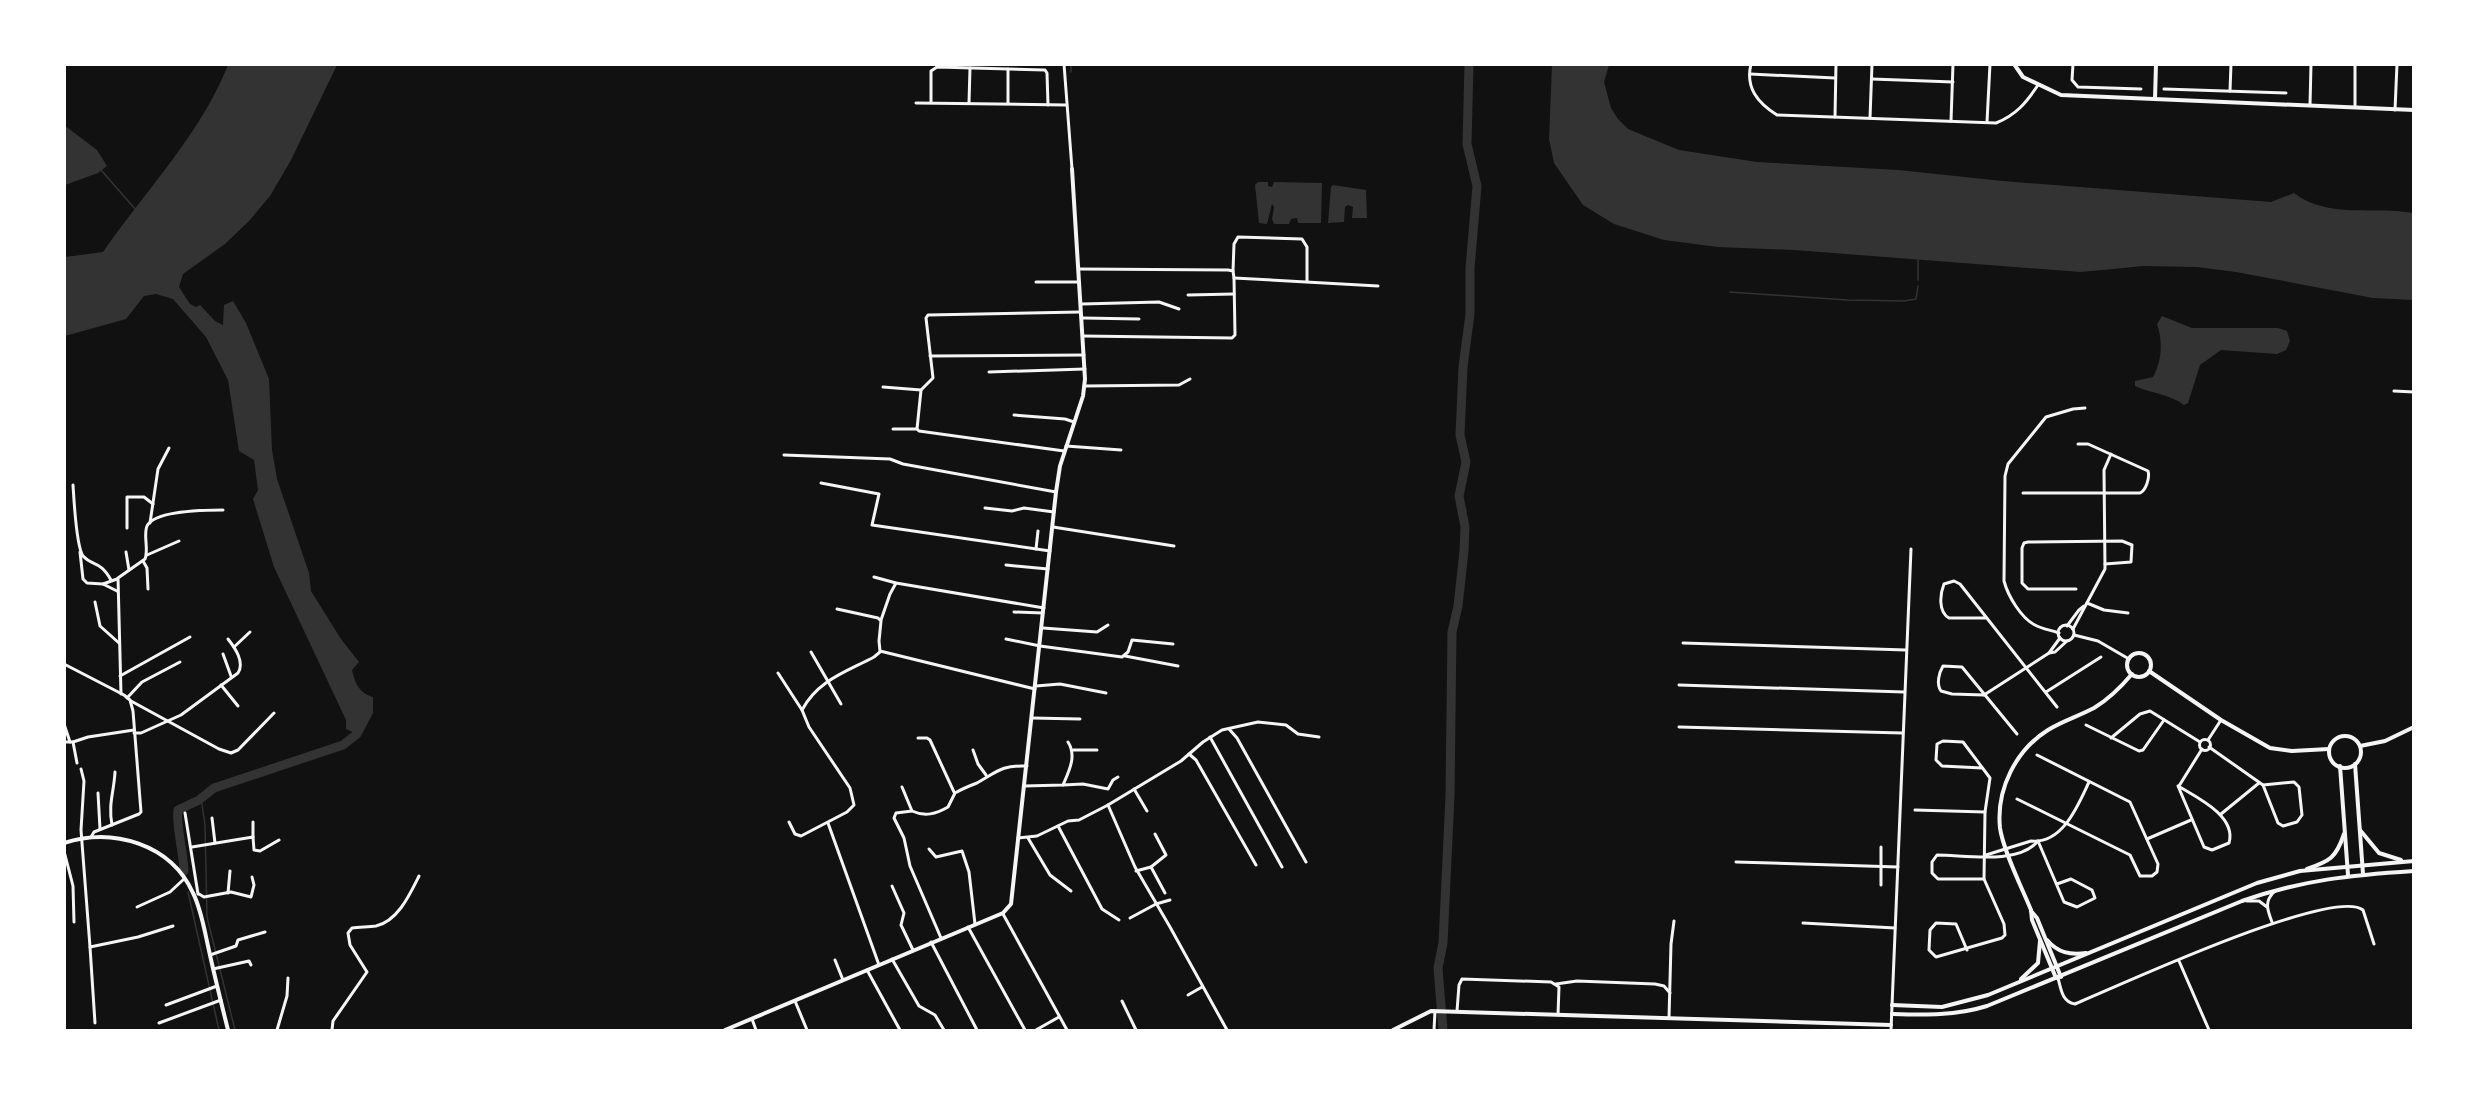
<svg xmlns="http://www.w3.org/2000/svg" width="2478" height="1095" font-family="'DejaVu Sans',sans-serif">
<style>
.water{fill:#333}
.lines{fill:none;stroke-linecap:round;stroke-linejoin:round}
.stream{stroke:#333;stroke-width:1.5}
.river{stroke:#333;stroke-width:9}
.minor{stroke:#f5f5f5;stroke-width:3}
.tertiary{stroke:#f5f5f5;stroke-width:4}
.secondary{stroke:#f5f5f5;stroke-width:4}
</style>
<rect width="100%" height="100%" fill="#111"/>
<g class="water">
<path d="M228,65H337L291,160L270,196L249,221L225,244L183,274L179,287L190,304L196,307L200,305L215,321L223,325L224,305L233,301L246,323L269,379L272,450L277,479L309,573L311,591L341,639L359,662L352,670C355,683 359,693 373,697V713L362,734H357L346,729V720L274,567L253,499L258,490L254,460L239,451L228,380L206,337L173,299L156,294L144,296L126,319L65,336V257L103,252C146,190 200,135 228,65Z"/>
<path d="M1552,65H1609L1604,82L1611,108L1618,119L1628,129L1679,150L1757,162L1898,170L2003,181L2271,202L2294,193C2327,219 2375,206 2413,213V300L2373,298L2236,272L2197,267L2144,266L2081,272L1794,250L1718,247L1664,240L1614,224L1583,205L1554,163L1549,139Z"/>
<path d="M64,125L97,150L107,166L98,173L65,185Z"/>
<path d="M1258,182H1268V186L1272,187L1274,182L1322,183L1321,223H1298L1297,218L1291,219L1289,224H1274L1272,219L1274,207L1272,204L1267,224L1259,223L1255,185Z"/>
<path d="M1333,185L1366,190L1367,218H1352L1353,207L1348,205L1345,207L1344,222L1328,223L1331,187Z"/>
<path d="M2162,316L2192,328H2278L2287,331L2290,341L2286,350L2277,354L2221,350L2200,365L2188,403L2184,405C2170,394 2150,393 2135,386V381L2153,377C2162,360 2163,342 2157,324Z"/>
</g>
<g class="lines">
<g class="stream">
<path d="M1071,64V72"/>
<path d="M101,170L136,210"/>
<path d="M1918,280V257"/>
<path d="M1730,292L1847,300L1904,301L1916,299L1918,286"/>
<path d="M201,798L205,825L207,917L235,1030"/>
<path d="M188,892L219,1030"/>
</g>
<g class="river">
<path d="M184,871C184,857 175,819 178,810L199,800L214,788L343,745L357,734L356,723"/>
<path d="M1443,1030L1438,968L1443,943L1450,796L1452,632L1458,606L1464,551L1465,527L1459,496L1466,462L1460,435L1463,367L1470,314V268L1477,186L1467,144L1469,64"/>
</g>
<g class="minor">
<path d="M1064,64L1072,169"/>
<path d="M1751,64C1745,88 1758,103 1777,115L1996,123C2016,115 2026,103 2038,85"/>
<path d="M2073,64L2072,80L2078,87L2141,89"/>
<path d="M2355,64V107"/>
<path d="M1750,74L1835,78"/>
<path d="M1872,79L1953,82"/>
<path d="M2164,89L2286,93"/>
<path d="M2230,91L2231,64"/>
<path d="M931,102V71L937,67L1045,70L1047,73L1048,105"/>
<path d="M916,103L1066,105"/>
<path d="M969,103L970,68"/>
<path d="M1008,103V69"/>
<path d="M2310,105L2311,64"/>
<path d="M2395,110L2397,64"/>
<path d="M1835,117L1836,64"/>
<path d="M1870,118L1872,64"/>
<path d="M1951,121L1953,64"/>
<path d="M1987,122L1990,64"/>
<path d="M1079,269L1228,270L1233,271L1234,278L1235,335L1232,338L1083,336"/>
<path d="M1233,271L1234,244L1238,237L1302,239L1307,247V281"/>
<path d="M1234,278L1378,286"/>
<path d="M1036,282H1079"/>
<path d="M1188,295L1234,294"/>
<path d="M1082,304L1159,302L1179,309"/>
<path d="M1083,318L1139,319"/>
<path d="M930,356L1084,355"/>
<path d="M989,372L1085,369"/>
<path d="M1085,386L1179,385L1190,379"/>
<path d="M883,387L921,390"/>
<path d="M2394,391L2414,392"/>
<path d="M1014,415L1065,419L1074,422"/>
<path d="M893,429H917"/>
<path d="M1066,446L1121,450"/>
<path d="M1064,451L919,431L917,429L921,390L933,378L926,318L928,315L1080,312"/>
<path d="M784,455L890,459L903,464L1056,492"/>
<path d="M821,483L879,494L872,525L1050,551"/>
<path d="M73,485C74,499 76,546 83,556C93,567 100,560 111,580"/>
<path d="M2023,493H2140C2146,490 2150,478 2148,471L2088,444H2078"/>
<path d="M985,508L1012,511L1024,508L1054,512"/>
<path d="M150,523L158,469L169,448"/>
<path d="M1053,527L1174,546"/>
<path d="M127,528V497H144L153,504"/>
<path d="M1036,549L1038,531"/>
<path d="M80,552L83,579L87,583L103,584L117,591"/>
<path d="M126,552L129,570"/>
<path d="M147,555L179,541"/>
<path d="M143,561L147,568L148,589"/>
<path d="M1006,565L1048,569"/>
<path d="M874,577L896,583L1044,608"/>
<path d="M103,584L117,579"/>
<path d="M2076,589H2028L2022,583V548L2024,543L2028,542L2122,541L2132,545L2131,562L2105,564"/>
<path d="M95,602L100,626L119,643"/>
<path d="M2087,603L2104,610L2128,613"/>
<path d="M837,609L878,618L881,621L879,641L880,651L1035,689"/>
<path d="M1014,612L1043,613"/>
<path d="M1985,618H1949C1938,612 1940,594 1944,584L1954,581L1960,584L2057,707"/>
<path d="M881,620L890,594L896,583"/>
<path d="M64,624V697"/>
<circle cx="2066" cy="633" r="8"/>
<path d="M2067,626L2079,610L2084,606"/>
<path d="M1043,628L1097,632L1108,625"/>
<path d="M2073,629L2105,569L2104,470L2111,454"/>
<path d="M2059,633C2051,630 2042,629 2035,625C2021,618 2008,596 2004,581L2005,476L2008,464L2046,417L2073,409L2085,408"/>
<path d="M2074,635L2098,641L2129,659"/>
<path d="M1006,639L1040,646L1122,657L1128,652L1132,640L1173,644"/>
<path d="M1683,643L1906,650"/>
<path d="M234,647L250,632"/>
<path d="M811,652L841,704"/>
<path d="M2049,653L2060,638"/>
<path d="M223,654L231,676"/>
<path d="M1125,656L1178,666"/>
<path d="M64,664L124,695L130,700L133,711L141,812L139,814L94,832L91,837"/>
<path d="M778,673L802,710L809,727L850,788L854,805L847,812L801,836L795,834L789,822"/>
<path d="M120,676L190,637"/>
<path d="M221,685L238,706"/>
<path d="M1679,685L1904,692"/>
<path d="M1036,686L1060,684L1106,693"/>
<path d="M2046,692L2101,657"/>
<path d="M121,694L118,578L145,559C149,549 143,535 147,526C155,510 207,510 223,510"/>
<path d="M1984,695L1952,694L1941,691C1936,684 1939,673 1943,666L1962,667L2017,734"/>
<path d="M1984,695L2049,653L2055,652L2067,641"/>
<path d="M127,698L142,682L180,662"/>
<path d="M131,701L219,749L231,753L238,750L274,713"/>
<path d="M802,710C818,680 846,672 874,657L880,652"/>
<path d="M1032,718L1080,719"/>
<path d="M64,724L70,742"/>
<path d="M2086,725L2139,751L2143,750L2164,720"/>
<path d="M1679,727L1902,733"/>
<path d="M1229,729L1237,738L1306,862"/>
<path d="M134,733H141L181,715L238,673C245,662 235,648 228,639"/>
<path d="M1210,737L1282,867"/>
<path d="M918,738H927L930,740L954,792"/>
<path d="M2111,738L2140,714L2150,711L2200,742"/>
<circle cx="2205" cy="745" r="5.5"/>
<path d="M2208,740L2221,720"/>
<path d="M64,742H73L77,763"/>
<path d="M73,742L88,737L134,730"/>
<path d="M2209,747L2263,785"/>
<path d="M973,750L978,764L986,775"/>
<path d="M1073,750H1097"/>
<path d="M1189,754L1196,760L1256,865"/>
<path d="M81,769L84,781L81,830L90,947L138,937L173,926"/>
<path d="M2294,782L2299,787L2302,815L2297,822L2283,826L2278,823L2263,785Z"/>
<path d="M1063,785L1083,784L1108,789L1113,780L1118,777"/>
<path d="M1024,786L1063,785C1069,771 1077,756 1068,742"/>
<path d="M2178,786C2196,797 2237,816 2229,843L2212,850L2204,847Z"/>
<path d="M2179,786L2202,749"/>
<path d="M902,787L912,811C925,817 936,814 948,807L955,793C962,789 969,786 977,783C997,772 1001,765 1027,766"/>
<path d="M1134,789L1147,811"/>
<path d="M98,793L100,829"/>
<path d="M2017,799L2130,855L2140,876H2152L2157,872L2158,864L2130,802L2037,755"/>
<path d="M1108,805L1135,867L1170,927L1227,1030"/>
<path d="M1915,810L1985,812"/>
<path d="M912,811L896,813L894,818L904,838L910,866L941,938"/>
<path d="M185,813L198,894"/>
<path d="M2221,814L2259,783"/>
<path d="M212,818L215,843"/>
<path d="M828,823L879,965"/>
<path d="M112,825C108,804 114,792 115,772"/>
<path d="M1058,826L1102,909L1119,920"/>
<path d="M253,837V822"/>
<path d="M1018,838L1037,836L1068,821L1079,820L1108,805L1181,761L1203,742L1222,730L1258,722L1286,725L1298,734L1319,737"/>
<path d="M1028,838L1050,875L1071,891"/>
<path d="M2147,839L2191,820"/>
<path d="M2038,841L2064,902L2077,907L2095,898L2092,890L2071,879L2057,884"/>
<path d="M192,847L253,837L254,850L260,851L279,840"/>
<path d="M929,849L936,857L962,851L969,872L975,924"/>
<path d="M64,851L73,886L74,922"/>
<path d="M1986,855L2031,841C2063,844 2078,805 2089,782"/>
<path d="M1736,862L1898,867"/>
<path d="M1151,867L1166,855L1155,834"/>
<path d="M1136,871L1151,867L1165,893"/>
<path d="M1984,879H1938L1932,873V862L1937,855C1965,855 2017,865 2037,842"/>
<path d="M1881,885V847"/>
<path d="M892,886L904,913L901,925L913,950"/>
<path d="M228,893L230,871"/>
<path d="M199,894L204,897L231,892L251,897L254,885L252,877"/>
<path d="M2247,901H2259L2267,907"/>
<path d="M137,907L170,892L184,879"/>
<path d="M1003,914L1067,1030"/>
<path d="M1130,918L1156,904L1170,900"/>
<path d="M2272,922C2267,909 2264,901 2275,891"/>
<path d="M1803,923L1895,928"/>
<path d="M968,927L1025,1030"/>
<path d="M931,942L977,1030"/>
<path d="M90,947L95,1023"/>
<path d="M1967,950L1956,924L1936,923L1930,930L1929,950L1936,957L2002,938L2005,935L2004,924L1984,879L1985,812L1990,778C1981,766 1972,754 1963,742L1943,741L1937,744L1936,760L1942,766L1982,768"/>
<path d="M210,955L236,946L238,940L265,932"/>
<path d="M892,959L919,1006L935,1015L944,1030"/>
<path d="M835,960L843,980"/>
<path d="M2179,961L2209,1030"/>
<path d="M213,969L249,961L251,965"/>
<path d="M867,970L900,1030"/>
<path d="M2058,978C2061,989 2062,1002 2075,1004C2116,987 2333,886 2363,910L2374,944"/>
<path d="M1556,984L1577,981L1655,984L1664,986L1670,993"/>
<path d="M1188,995L1202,987"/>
<path d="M795,1001L807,1030"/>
<path d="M1122,1001L1136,1030"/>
<path d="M166,1005L217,986"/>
<path d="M1457,1011L1459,985L1462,979L1551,982L1559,987L1558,1015"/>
<path d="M1669,1018L1671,944L1674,921"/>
<path d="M752,1019L756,1030"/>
<path d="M159,1023L221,1000"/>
<path d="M277,1030L287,996L288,978"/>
<path d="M332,1030L333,1021L367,972L350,945L348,933L352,928C360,927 368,927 376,926C398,921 410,894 419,876"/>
<path d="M1036,1030L1059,1017"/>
<path d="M1434,1030L1435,1011"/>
<path d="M1891,1030L1911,549"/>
</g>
<g class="tertiary">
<path d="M2014,64L2023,77L2061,95L2414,110"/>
<path d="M2155,99L2156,64"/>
<circle cx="2139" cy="665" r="12"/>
<path d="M2149,671L2221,720L2270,748L2292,751L2329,749"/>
<circle cx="2345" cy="752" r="16"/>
<path d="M2360,746L2385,741L2414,727"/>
<path d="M2031,911L2037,918L2061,977"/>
<path d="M2056,978L2032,920L2031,910C2022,888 2003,850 2000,828C1996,789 2016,750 2048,730C2062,721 2079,716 2094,708C2109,699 2121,687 2132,674"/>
<path d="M725,1030L1003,913L1011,904L1056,492L1060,466L1083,396L1085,379L1072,169"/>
<path d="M1393,1030L1431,1011L1891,1025"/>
</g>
<g class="secondary">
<path d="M2355,764L2363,874"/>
<path d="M2340,766L2348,875"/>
<path d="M2360,830L2379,853L2401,860"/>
<path d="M64,843C113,827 171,844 193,893C201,909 204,928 208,946C214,974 221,1002 228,1030"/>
<path d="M2307,869C2330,861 2336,858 2344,834"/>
<path d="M2047,940C2058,953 2070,955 2086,953"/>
<path d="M2021,979L2038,963L2040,941"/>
<path d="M1892,1005L1942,1007L1988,995L2257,883L2300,871L2414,861"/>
<path d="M1892,1014C1925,1015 1955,1016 1987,1006L2242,901C2302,880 2351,875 2414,871"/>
</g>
</g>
<rect width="2478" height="1095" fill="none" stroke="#ffffff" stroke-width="132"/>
</svg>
